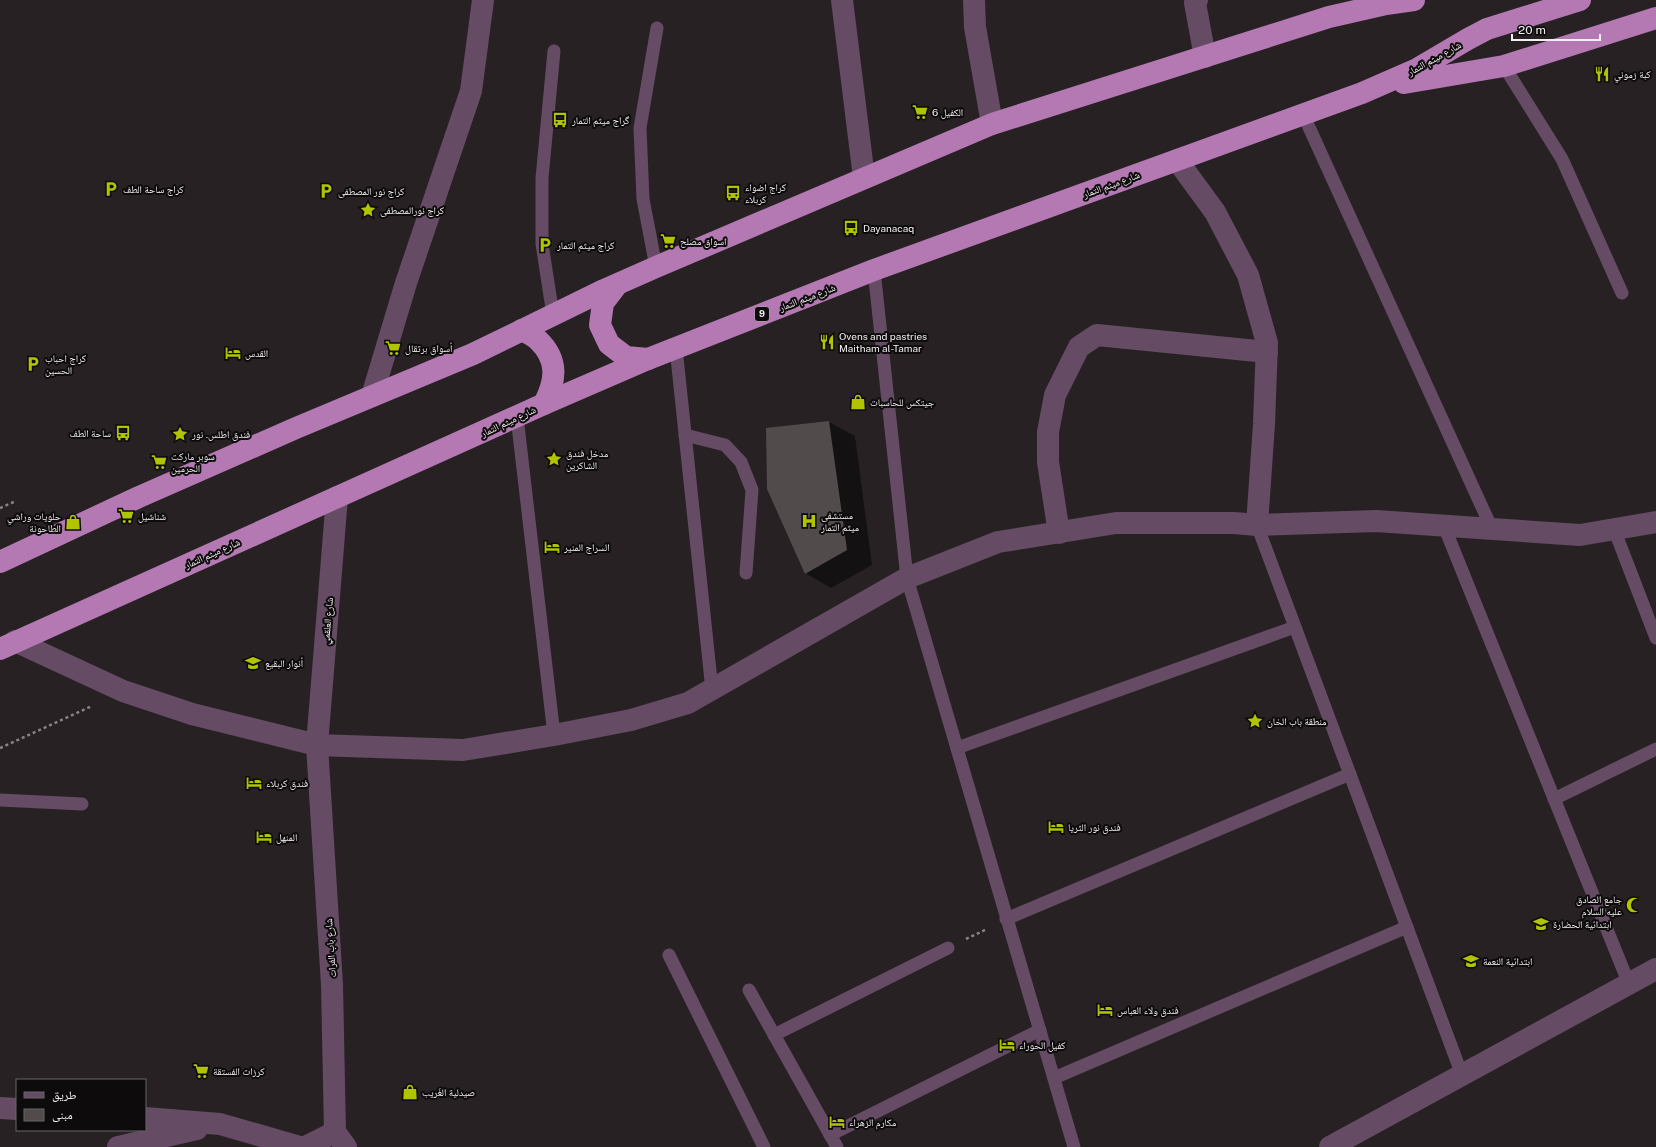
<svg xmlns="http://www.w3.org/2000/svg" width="1656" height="1147" font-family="'Public Sans','Noto Naskh Arabic',sans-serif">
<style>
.shadow{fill:#0007}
.building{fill:#524b4b}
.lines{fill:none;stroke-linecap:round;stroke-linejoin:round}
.path{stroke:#898486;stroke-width:2.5;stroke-dasharray:3 3;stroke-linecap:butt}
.service{stroke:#654b64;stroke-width:13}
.minor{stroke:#654b64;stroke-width:22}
.tertiary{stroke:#654b64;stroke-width:22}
.trunk{stroke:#b478b3;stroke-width:22}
.labels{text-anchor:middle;stroke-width:4;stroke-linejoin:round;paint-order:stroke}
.shield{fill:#0e0b0c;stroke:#aeabac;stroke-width:1}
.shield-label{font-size:9px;font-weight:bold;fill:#f2eff0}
.street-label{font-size:10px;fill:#f2eff0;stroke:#0e0b0c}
.poi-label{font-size:10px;fill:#f2eff0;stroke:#0e0b0c;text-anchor:start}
</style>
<rect width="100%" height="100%" fill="#272123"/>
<path class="shadow" d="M829,422L855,436L872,565L831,588L805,573L767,429Z"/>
<path class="building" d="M829,421L847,550L805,574L767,489L766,428Z"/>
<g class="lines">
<g class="path">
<path d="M0,508L16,501"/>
<path d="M0,748L92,706"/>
<path d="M966,939L987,929"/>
</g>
<g class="service">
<path d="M1504,66L1562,159L1622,293"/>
<path d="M1303,114L1492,529"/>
<path d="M656,267L643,199L640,128L657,28"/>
<path d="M874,270L907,578L1074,1147"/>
<path d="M553,315L542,244V178L554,51"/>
<path d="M676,348L712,690"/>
<path d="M517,417L554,735"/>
<path d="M685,435L725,445L741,462L752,490L746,573"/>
<path d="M1257,525L1462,1075"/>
<path d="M1444,526L1629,984"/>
<path d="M1614,529L1656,638"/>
<path d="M957,748L1295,627"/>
<path d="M1554,799L1656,749"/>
<path d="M0,800L82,804"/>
<path d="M1006,919L1350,774"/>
<path d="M669,955L764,1147"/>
<path d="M749,990L837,1147"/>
<path d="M774,1035L948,948"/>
<path d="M1054,1078L1407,927"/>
<path d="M830,1135L1040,1030"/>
</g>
<g class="minor">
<path d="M842,0L864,178"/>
<path d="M974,0L975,27L992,124"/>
<path d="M1197,0L1195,3L1205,57"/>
<path d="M1177,160L1215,212L1248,275L1267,343L1264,424L1257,525"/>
<path d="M372,396L406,283L471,91L483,0"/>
<path d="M1059,533L1048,462V432L1055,395L1079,347L1097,335L1267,352"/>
<path d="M15,641L123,691L192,714L317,745L463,750L554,735L631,720L688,703L907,578L998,542L1116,523H1234L1257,525L1376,521L1580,535L1656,522"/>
<path d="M0,1108L17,1109"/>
<path d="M145,1118L220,1124L300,1147"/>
<path d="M118,1147L197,1129"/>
<path d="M305,1147L335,1132"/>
</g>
<g class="tertiary">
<path d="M337,497L317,745L332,985L335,1132L346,1147"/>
<path d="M1330,1147L1656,969"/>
</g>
<g class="trunk">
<path d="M1404,83L1504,66L1656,18"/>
<path d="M616,286L603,303L600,325L609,344L626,357L648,359"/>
<path d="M522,330C527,333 534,336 538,340C559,360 556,381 544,404"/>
<path d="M0,562L139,497L296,428L473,354L604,290L656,267L992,124L1329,17L1386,4L1414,0"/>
<path d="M0,649L544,404L648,359L874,270L1362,93L1417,69L1468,39L1487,29L1580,0"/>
</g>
</g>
<defs>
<symbol id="restaurant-bare" viewBox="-9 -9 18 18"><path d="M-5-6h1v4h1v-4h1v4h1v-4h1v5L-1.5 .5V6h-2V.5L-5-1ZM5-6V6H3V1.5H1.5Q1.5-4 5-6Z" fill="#b0c500" stroke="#0e0b0c" stroke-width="2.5" paint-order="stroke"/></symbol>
<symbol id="supermarket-bare" viewBox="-9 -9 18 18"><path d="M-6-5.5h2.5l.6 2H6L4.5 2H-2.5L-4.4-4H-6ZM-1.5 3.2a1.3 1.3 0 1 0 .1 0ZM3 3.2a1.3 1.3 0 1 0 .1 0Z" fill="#b0c500" stroke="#0e0b0c" stroke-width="2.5" paint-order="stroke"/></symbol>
<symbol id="bus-bare" viewBox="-9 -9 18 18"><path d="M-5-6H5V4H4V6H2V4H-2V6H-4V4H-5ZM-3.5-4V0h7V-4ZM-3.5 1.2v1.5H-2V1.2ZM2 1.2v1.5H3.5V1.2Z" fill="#b0c500" stroke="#0e0b0c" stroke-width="2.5" paint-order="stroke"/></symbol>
<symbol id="parking-bare" viewBox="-9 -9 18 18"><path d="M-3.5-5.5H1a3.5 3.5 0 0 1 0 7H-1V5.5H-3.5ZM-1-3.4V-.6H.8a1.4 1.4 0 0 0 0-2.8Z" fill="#b0c500" stroke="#0e0b0c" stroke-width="2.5" paint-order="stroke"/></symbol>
<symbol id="sight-bare" viewBox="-9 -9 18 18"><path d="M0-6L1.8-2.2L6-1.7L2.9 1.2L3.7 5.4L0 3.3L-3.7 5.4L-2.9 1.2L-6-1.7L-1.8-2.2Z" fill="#b0c500" stroke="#0e0b0c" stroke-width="2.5" paint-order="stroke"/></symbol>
<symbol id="hotel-bare" viewBox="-9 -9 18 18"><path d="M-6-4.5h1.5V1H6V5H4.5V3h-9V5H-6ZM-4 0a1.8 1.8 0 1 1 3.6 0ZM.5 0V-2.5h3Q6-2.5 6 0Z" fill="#b0c500" stroke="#0e0b0c" stroke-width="2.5" paint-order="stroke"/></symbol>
<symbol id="shop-bare" viewBox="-9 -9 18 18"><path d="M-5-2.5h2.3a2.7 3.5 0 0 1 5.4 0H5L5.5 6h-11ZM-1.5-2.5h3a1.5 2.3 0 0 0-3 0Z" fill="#b0c500" stroke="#0e0b0c" stroke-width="2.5" paint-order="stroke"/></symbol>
<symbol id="hospital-bare" viewBox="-9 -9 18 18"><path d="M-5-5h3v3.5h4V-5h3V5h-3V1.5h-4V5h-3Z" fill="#b0c500" stroke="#0e0b0c" stroke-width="2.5" paint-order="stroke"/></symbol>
<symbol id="school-bare" viewBox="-9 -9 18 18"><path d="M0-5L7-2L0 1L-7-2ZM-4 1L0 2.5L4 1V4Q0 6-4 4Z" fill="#b0c500" stroke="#0e0b0c" stroke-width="2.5" paint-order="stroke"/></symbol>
<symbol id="mosque-bare" viewBox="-9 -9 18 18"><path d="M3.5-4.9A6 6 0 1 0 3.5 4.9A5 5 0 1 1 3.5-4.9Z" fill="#b0c500" stroke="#0e0b0c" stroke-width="2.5" paint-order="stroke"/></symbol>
</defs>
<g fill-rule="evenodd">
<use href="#restaurant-bare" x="1591" y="63" width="22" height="22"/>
<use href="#supermarket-bare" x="909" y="101" width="22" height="22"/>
<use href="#bus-bare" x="549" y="109" width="22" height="22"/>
<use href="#parking-bare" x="100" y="178" width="22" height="22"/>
<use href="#parking-bare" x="315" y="180" width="22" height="22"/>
<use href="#bus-bare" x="722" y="182" width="22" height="22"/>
<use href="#sight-bare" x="357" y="199" width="22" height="22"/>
<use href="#bus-bare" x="840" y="217" width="22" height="22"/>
<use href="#supermarket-bare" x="657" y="230" width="22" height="22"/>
<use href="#parking-bare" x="534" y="234" width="22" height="22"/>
<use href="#restaurant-bare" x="816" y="331" width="22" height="22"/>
<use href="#supermarket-bare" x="382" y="337" width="22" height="22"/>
<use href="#hotel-bare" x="222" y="342" width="22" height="22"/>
<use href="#parking-bare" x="22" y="353" width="22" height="22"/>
<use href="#shop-bare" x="847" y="391" width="22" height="22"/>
<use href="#bus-bare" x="112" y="422" width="22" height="22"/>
<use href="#sight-bare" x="169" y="423" width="22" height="22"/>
<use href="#sight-bare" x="543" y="448" width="22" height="22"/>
<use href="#supermarket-bare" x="148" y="451" width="22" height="22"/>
<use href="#supermarket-bare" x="115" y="505" width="22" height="22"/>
<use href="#hospital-bare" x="798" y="510" width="22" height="22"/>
<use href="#shop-bare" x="62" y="511" width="22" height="22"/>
<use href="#hotel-bare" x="541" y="536" width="22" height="22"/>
<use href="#school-bare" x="242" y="652" width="22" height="22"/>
<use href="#sight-bare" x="1244" y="710" width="22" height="22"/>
<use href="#hotel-bare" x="243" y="772" width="22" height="22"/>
<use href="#hotel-bare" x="1045" y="816" width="22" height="22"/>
<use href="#hotel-bare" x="253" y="826" width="22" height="22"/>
<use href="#mosque-bare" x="1623" y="894" width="22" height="22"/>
<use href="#school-bare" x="1530" y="913" width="22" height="22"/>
<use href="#school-bare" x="1460" y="950" width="22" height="22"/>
<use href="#hotel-bare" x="1094" y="999" width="22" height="22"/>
<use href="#hotel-bare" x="996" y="1034" width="22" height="22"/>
<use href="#supermarket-bare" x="190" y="1060" width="22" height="22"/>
<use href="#shop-bare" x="399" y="1081" width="22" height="22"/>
<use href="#hotel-bare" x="826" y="1111" width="22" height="22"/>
</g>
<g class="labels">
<rect class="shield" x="755" y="307" width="14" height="14" rx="3"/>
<g class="shield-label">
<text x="762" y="317">9</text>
</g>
<g class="street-label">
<text transform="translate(1434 58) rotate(-29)" y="4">شارع ميثم التمار</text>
<text transform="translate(1111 184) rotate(-20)" y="4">شارع ميثم التمار</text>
<text transform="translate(807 297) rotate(-21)" y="4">شارع ميثم التمار</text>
<text transform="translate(508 421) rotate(-25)" y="4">شارع ميثم التمار</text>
<text transform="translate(212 553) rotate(-24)" y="4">شارع ميثم التمار</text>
<text transform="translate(327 621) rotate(-85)" y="4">شارع العلقمي</text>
<text transform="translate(330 948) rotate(-94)" y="4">شارع باب الفرات</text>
</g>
<g class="poi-label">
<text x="1614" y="78">كبة زموني</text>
<text x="932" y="116">الكفيل 6</text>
<text x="572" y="124">گراج ميثم التمار</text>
<text x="745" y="191">كراج اضواء<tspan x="745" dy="12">كربلاء</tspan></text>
<text x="123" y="193">كراج ساحة الطف</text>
<text x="338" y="195">كراج نور المصطفى</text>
<text x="380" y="214">كراج نورالمصطفى</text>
<text x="863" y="232">Dayanacaq</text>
<text x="680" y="245">اسواق مصلح</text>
<text x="557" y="249">كراج ميثم التمار</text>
<text x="839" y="340">Ovens and pastries<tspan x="839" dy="12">Maitham al-Tamar</tspan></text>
<text x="405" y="352">أسواق برتقال</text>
<text x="245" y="357">القدس</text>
<text x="45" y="362">كراج احباب<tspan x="45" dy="12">الحسين</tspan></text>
<text x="870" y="406">جيتكس للحاسبات</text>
<text x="111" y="437" text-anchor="end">ساحة الطف</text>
<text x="192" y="438">فندق اطلس. نور</text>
<text x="566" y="457">مدخل فندق<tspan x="566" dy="12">الشاكرين</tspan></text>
<text x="171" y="460">سوبر ماركت<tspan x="171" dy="12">الحرمين</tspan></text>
<text x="821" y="519">مستشفى<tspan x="821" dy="12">ميثم التمار</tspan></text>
<text x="61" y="520" text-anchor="end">حلويات وراشي<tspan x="61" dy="12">الطاحونة</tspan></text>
<text x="138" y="520">شناشيل</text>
<text x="564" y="551">السراج المنير</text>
<text x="265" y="667">أنوار البقيع</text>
<text x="1267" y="725">منطقة باب الخان</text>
<text x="266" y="787">فندق كربلاء</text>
<text x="1068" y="831">فندق نور الثريا</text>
<text x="276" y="841">المنهل</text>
<text x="1622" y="903" text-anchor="end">جامع الصادق<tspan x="1622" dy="12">عليه السلام</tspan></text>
<text x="1553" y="928">ابتدائية الحضارة</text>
<text x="1483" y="965">ابتدائية النعمة</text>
<text x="1117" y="1014">فندق ولاء العباس</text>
<text x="1019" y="1049">كفيل الحوراء</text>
<text x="213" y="1075">كرزات الفستقة</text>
<text x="422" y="1096">صيدلية الغَريب</text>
<text x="849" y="1126">مكارم الزهراء</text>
</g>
</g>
<rect x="16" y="1079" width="130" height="52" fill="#0e0b0c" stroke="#696667"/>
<rect x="24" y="1092" width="20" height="6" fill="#654b64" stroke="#696667"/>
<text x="52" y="1099" font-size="12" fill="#f2eff0">طريق</text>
<rect x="24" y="1109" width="20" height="12" fill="#524b4b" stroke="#696667"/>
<text x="52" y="1119" font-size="12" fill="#f2eff0">مبنى</text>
<path d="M1512 34v6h88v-6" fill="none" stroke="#f2eff0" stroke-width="2"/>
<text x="1518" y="34" font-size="12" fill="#f2eff0" stroke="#0e0b0c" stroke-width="3" paint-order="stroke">20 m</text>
</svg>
